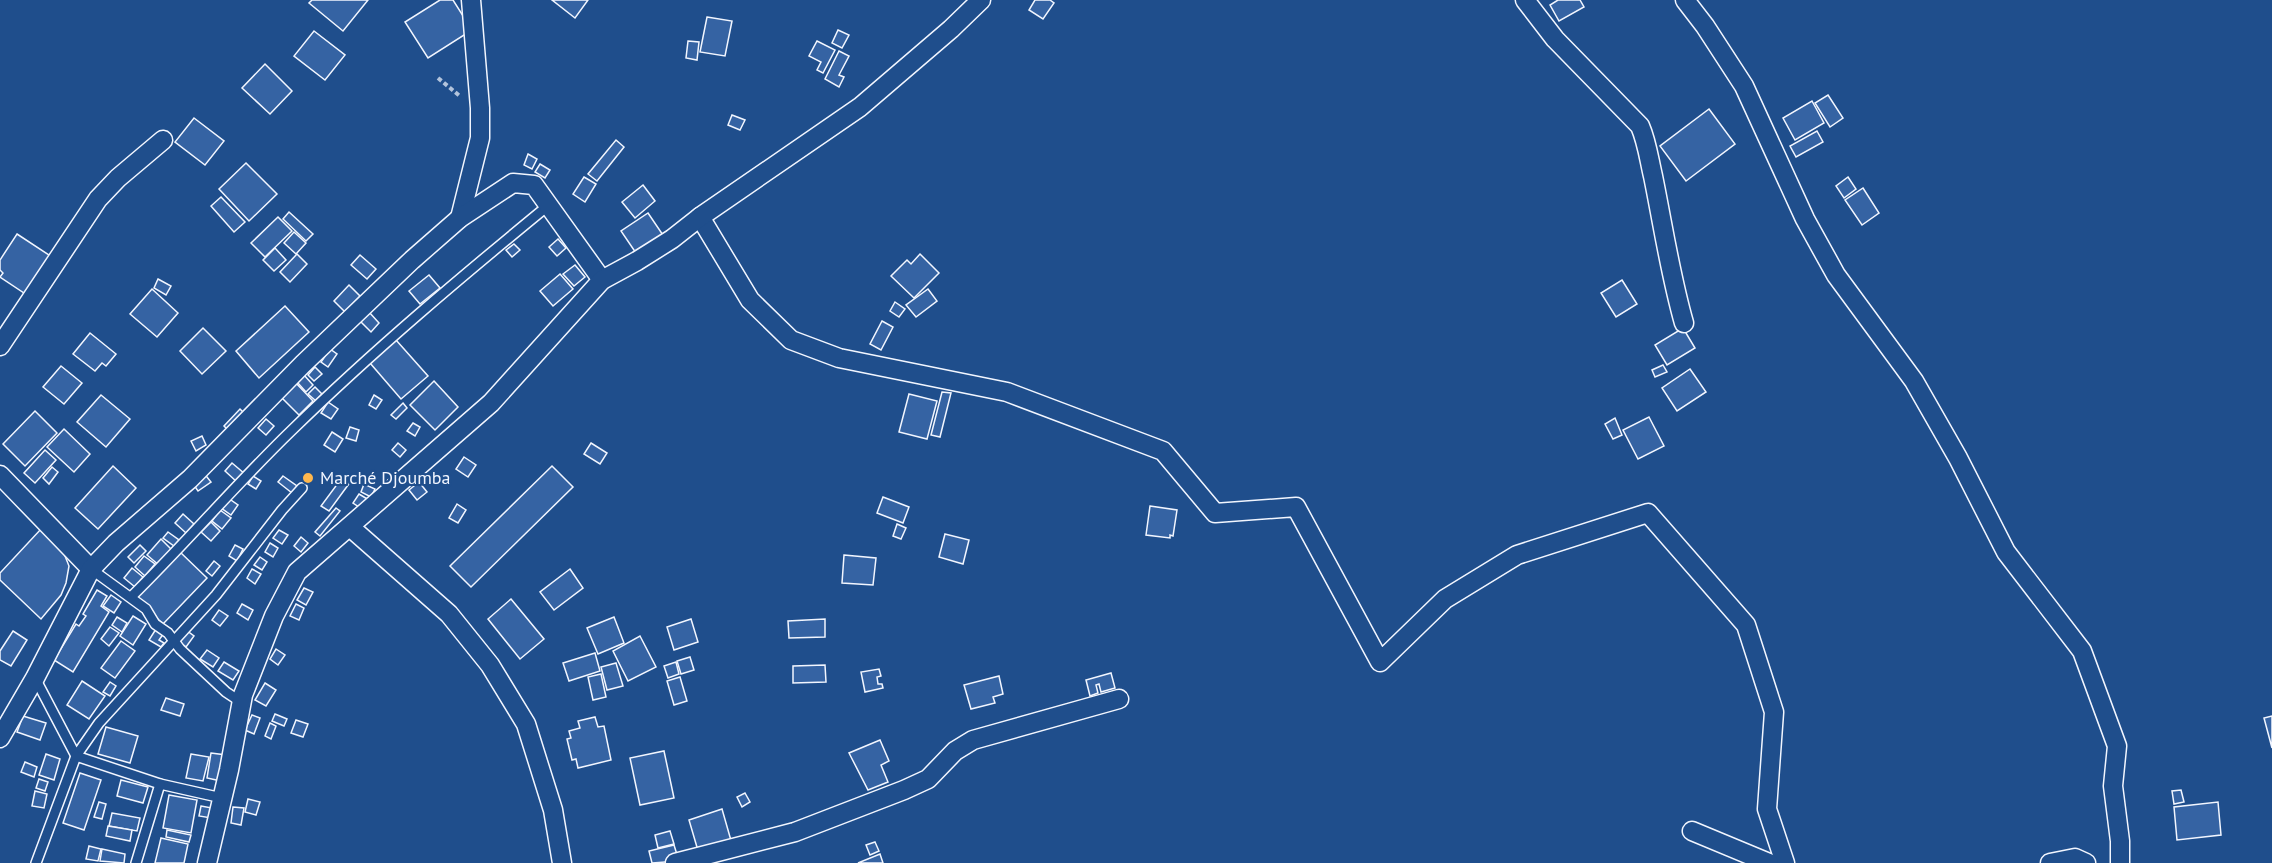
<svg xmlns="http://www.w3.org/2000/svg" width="2272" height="863" font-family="'PT Sans',sans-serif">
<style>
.building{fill:#3563a3;stroke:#f2f6ff;stroke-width:1.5}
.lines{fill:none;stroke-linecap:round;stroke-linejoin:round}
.lane-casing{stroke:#f2f6ff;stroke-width:12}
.street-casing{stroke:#f2f6ff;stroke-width:21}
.path{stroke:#b3c4dc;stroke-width:4;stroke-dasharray:4.5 3;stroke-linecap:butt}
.lane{stroke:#1f4e8c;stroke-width:9}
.street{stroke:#1f4e8c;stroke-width:18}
.poi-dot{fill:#ffb74d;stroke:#1f4e8c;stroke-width:2}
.labels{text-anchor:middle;stroke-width:4.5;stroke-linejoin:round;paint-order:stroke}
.poi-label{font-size:18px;fill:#f2f6ff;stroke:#1f4e8c;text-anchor:start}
</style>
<rect width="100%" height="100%" fill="#1f4e8c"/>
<g class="building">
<path d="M312,0H368L343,31L309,3Z"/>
<path d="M440,0H453L472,30L428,58L405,22Z"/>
<path d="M552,0H588L575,18Z"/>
<path d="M1035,0H1050L1054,3L1043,19L1029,10Z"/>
<path d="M1558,0H1580L1584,7L1559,21L1550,5Z"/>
<path d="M707,17L732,21L725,56L700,52Z"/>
<path d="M838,30L849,35L842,48L832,43Z"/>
<path d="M314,31L345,55L325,80L294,56Z"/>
<path d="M688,41L699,42L697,60L686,58Z"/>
<path d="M817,41L835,50L823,73L817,70L821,62L809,56Z"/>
<path d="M839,51L849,56L839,75L844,77L839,87L825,79Z"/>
<path d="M265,64L292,91L270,114L242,88Z"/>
<path d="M1828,95L1843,118L1830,127L1815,103Z"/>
<path d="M1812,101L1824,123L1795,140L1783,118Z"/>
<path d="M1709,109L1735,144L1686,181L1660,146Z"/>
<path d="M732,115L745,120L740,130L728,125Z"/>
<path d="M194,118L224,141L205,165L175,142Z"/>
<path d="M1817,131L1823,142L1796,157L1790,146Z"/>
<path d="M616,140L624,147L597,181L588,174Z"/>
<path d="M528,154L537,159L532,169L524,165Z"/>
<path d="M246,163L277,194L249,221L219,189Z"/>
<path d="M540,164L550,170L545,178L535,172Z"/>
<path d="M584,177L596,184L585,202L573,194Z"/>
<path d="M1848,177L1856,189L1844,198L1836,186Z"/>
<path d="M643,185L655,201L635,218L622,202Z"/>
<path d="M1863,188L1879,213L1862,225L1845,200Z"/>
<path d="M221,197L245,222L234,232L211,206Z"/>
<path d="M289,212L313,234L306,241L283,219Z"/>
<path d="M648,213L665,238L638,256L621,231Z"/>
<path d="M278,217L292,231L265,257L251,243Z"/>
<path d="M294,232L306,243L296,254L284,243Z"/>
<path d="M17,234L52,257L27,295L0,277L3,273L0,270V260Z"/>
<path d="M558,239L566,248L557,256L549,247Z"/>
<path d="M514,244L520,250L512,257L506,250Z"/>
<path d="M275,248L286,260L274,271L263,260Z"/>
<path d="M297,254L307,264L290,282L280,272Z"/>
<path d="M920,254L939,273L914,298L891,276L907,260L911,264Z"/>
<path d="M360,255L376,269L367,279L351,265Z"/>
<path d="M575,265L585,277L574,286L563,274Z"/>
<path d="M560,274L573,289L553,306L540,291Z"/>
<path d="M429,275L440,288L420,304L409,291Z"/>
<path d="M158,279L171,286L166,295L154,288Z"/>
<path d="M1622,280L1637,304L1616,317L1601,293Z"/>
<path d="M349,285L360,296L345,312L334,301Z"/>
<path d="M152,289L178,313L157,337L130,314Z"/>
<path d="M928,289L937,301L916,317L906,305Z"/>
<path d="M895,302L905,309L899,317L890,311Z"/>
<path d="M285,306L309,332L259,378L236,351Z"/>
<path d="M369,312L379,323L371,332L360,321Z"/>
<path d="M882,321L893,327L881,350L870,344Z"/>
<path d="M203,328L226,351L202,374L180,351Z"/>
<path d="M1683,328L1695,348L1667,365L1655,345Z"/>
<path d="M90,333L116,354L106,366L102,363L95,371L73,354Z"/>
<path d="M396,340L428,376L401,399L370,363Z"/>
<path d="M330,349L337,354L328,367L321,362Z"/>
<path d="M1663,365L1667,372L1655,377L1652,370Z"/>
<path d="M61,366L82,383L64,404L43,387Z"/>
<path d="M315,367L322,374L314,381L308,375Z"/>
<path d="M1690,369L1706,392L1677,411L1662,388Z"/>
<path d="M304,375L313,385L306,392L297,382Z"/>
<path d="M434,381L458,407L435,430L410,405Z"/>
<path d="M295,382L313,401L299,415L280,396Z"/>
<path d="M315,387L322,394L316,401L308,394Z"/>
<path d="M942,392L951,393L940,437L931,435Z"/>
<path d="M909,394L937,401L927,439L899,432Z"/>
<path d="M101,395L130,419L106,447L77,422Z"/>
<path d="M374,395L382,400L376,409L369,405Z"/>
<path d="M328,402L338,409L331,419L321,413Z"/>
<path d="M403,403L407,408L396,419L391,415Z"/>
<path d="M240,409L248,417L232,434L224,426Z"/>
<path d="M35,411L57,433L25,466L3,444Z"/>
<path d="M1649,417L1664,446L1638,459L1623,430Z"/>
<path d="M1615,418L1622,435L1613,439L1605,424Z"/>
<path d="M266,419L274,426L266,435L258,428Z"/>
<path d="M413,423L420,427L415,436L407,431Z"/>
<path d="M350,427L359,430L356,441L346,438Z"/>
<path d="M64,429L90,454L74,472L47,447Z"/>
<path d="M332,432L343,439L335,452L324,445Z"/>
<path d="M202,436L206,445L196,451L191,441Z"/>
<path d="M398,443L406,450L400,457L392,450Z"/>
<path d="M591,443L607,453L600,464L584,454Z"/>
<path d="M45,450L56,460L35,483L24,473Z"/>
<path d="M464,457L476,465L468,477L456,469Z"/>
<path d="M232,463L245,474L237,482L225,471Z"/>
<path d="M113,466L136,488L98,529L75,508Z"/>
<path d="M552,466L573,487L471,587L450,566Z"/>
<path d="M52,467L58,472L49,484L43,478Z"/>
<path d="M203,472L211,482L198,491L191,481Z"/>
<path d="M344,475L351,481L329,511L321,506Z"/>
<path d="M253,476L261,481L256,489L248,484Z"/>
<path d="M283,476L297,486L292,493L278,482Z"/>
<path d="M419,482L427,492L417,500L409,490Z"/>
<path d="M364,484L375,489L371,497L361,492Z"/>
<path d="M359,494L369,500L362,509L353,503Z"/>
<path d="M883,497L909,507L903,523L877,513Z"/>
<path d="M228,498L238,505L231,515L221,508Z"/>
<path d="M457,504L466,510L458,523L449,518Z"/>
<path d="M1150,506L1177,510L1173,536L1170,535V538L1146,535Z"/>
<path d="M336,508L340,511L320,536L315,532Z"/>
<path d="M220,510L231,518L222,529L212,521Z"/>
<path d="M183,514L194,524L186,533L175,523Z"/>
<path d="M211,522L220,531L211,541L201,532Z"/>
<path d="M897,524L906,528L901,539L893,536Z"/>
<path d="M41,529L63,551L69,566L66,583L61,595L41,619L0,580V573Z"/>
<path d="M279,530L288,535L282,544L273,538Z"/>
<path d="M168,532L179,540L174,546L163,538Z"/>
<path d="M945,534L969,540L963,564L939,557Z"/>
<path d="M301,537L308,543L301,552L294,546Z"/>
<path d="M161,539L173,551L160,566L147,555Z"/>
<path d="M270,543L278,548L273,557L265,552Z"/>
<path d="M140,545L146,551L134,563L128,557Z"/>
<path d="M235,545L243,549L237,561L229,556Z"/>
<path d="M180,552L207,578L163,624L136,598Z"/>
<path d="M844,555L876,558L873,585L842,583Z"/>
<path d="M144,556L155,564L145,576L135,567Z"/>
<path d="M260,557L267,562L262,570L254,565Z"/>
<path d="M214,561L220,566L212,576L206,571Z"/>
<path d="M132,568L143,577L135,587L124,578Z"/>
<path d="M252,569L261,574L255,584L247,578Z"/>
<path d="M570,569L583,588L554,610L540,592Z"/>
<path d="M304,588L313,592L306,605L297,600Z"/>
<path d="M97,590L107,596L101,606L109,612L73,672L54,660L76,624L79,626L86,616L83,614Z"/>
<path d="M111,595L121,602L114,613L103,606Z"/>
<path d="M511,599L544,639L520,659L488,619Z"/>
<path d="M242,604L253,610L248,620L237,613Z"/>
<path d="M296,604L304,608L299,620L290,616Z"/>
<path d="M219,610L228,616L220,626L212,620Z"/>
<path d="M133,616L146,624L133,645L120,636Z"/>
<path d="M117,617L127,623L122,632L112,625Z"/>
<path d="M614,617L624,643L598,654L587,628Z"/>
<path d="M691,619L698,642L674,650L667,627Z"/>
<path d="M825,619V637L789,638L788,621Z"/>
<path d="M110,627L119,633L109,646L101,639Z"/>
<path d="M156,629L164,633L159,640L164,643L161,647L149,640Z"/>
<path d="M186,630L194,636L186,647L178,642Z"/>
<path d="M13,631L27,640L11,666L0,660V651Z"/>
<path d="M640,636L656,667L628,681L613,651Z"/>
<path d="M121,641L135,651L115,678L101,668Z"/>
<path d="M276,649L285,655L278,665L270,659Z"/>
<path d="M207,650L219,658L213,667L200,659Z"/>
<path d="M595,653L600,671L569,681L563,663Z"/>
<path d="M690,657L694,670L681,674L677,661Z"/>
<path d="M224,662L239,671L233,680L218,671Z"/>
<path d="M676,662L679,674L668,678L664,666Z"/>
<path d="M616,663L623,686L607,690L601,667Z"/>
<path d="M825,665L826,682L793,683V666Z"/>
<path d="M879,669L881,676L877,677L878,684H882L883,688L865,692L861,672Z"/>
<path d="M1111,673L1115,688L1101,692L1099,684L1096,685L1098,693L1090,696L1086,680Z"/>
<path d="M601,674L606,697L593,700L588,677Z"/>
<path d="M999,676L1003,694L993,697L995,703L971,709L964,685Z"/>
<path d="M680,677L687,701L674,705L667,681Z"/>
<path d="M82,681L105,696L89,719L67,705Z"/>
<path d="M110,682L116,686L110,696L103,692Z"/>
<path d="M265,683L276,690L266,706L255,700Z"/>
<path d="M166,698L184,704L180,716L161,710Z"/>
<path d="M275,714L287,719L284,726L272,721Z"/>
<path d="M252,715L260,718L254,734L245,730Z"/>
<path d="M23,716L46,723L40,740L17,732Z"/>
<path d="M2272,716V748L2264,718Z"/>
<path d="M595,717L598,727L604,726L611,760L578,768L576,759L572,760L567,739L571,738L569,731L580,728L578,721Z"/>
<path d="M296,720L308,724L303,737L291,733Z"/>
<path d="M270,723L276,726L271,739L265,736Z"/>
<path d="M106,727L138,736L130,763L98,754Z"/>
<path d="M880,740L889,761L881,765L888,782L868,790L849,753Z"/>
<path d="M664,751L674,798L640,805L630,758Z"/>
<path d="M211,753L226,755L221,781L207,778Z"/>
<path d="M46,754L60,759L54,780L39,775Z"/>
<path d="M191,754L209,757L203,781L186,778Z"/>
<path d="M25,762L37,767L34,777L21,772Z"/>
<path d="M80,773L101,780L84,830L63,823Z"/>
<path d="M39,779L48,782L45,791L36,788Z"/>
<path d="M121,780L148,787L143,803L117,796Z"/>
<path d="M2181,790L2184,802L2174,804L2172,791Z"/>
<path d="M35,791L47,794L44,808L32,806Z"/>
<path d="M745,793L750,802L742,807L737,797Z"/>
<path d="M169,795L197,800L191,833L163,828Z"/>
<path d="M248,799L260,802L256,815L245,812Z"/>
<path d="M99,802L106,804L102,819L94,817Z"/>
<path d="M2218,802L2221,835L2177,840L2174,807Z"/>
<path d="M201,806L212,808L211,818L199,816Z"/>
<path d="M233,807L244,808L241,825L231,823Z"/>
<path d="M722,809L732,844L699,854L689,820Z"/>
<path d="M112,813L140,818L137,831L109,826Z"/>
<path d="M108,826L132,830L130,841L106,836Z"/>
<path d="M167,830L191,835L189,842L166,837Z"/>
<path d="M670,831L674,844L658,848L655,835Z"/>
<path d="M161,838L188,844L184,863H155Z"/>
<path d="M875,842L879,851L870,855L866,845Z"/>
<path d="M674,845L679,861L652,863L649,851Z"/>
<path d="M89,846L101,849L98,861L86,859Z"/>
<path d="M102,849L125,854L124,863L100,861Z"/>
<path d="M880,854L883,863H858Z"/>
</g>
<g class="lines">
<defs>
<g id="lane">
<path d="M91,569L146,609L155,624L168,633L180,649L226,692L241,702"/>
<path d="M131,597C186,543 236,484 292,430C374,350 461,277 550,204"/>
<path d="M35,678L76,756L99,723L216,595L282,510L302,488"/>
<path d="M36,863L76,756L160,784L222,798"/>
<path d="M136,863L160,784"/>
</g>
<g id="street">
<path d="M1525,0L1555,39L1640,126C1647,142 1649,159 1653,176C1663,225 1670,274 1684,323"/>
<path d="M1685,0L1705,26L1744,86L1805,219L1836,275L1914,381L1958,458L2006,552L2082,651L2117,746L2113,786L2120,841V863"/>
<path d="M700,217L750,300L791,340L839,358L1007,392L1163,451L1215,513L1296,507L1380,662L1445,599L1517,555L1648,513L1746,625L1774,712L1767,809L1785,863"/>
<path d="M460,218L480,138V108L471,0"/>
<path d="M0,346L98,199L118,178L163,140"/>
<path d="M0,475L91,569"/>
<path d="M350,527L449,614L490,665L526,724L553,810L562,863"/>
<path d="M0,738L35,678L91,569L116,543L190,479L303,364L412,260L460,218L513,183L534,185L602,280"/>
<path d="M1692,831L1769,863"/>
<path d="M207,863L229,770L243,695L274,616L297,572L491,403L602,280L637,261L672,239L700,217L860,107L951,29L981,0"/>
<path d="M675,863L795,832L904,790L928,779L955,751L973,740L1119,699"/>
<path d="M2050,863L2075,858L2086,863"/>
</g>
</defs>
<use href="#lane" class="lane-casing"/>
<use href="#street" class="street-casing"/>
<path class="path" d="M438,78L461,97"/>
<use href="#lane" class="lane"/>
<use href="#street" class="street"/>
</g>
<circle class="poi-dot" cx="308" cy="478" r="6"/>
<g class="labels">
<g class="poi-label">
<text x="320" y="484">Marché Djoumba</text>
</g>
</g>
</svg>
